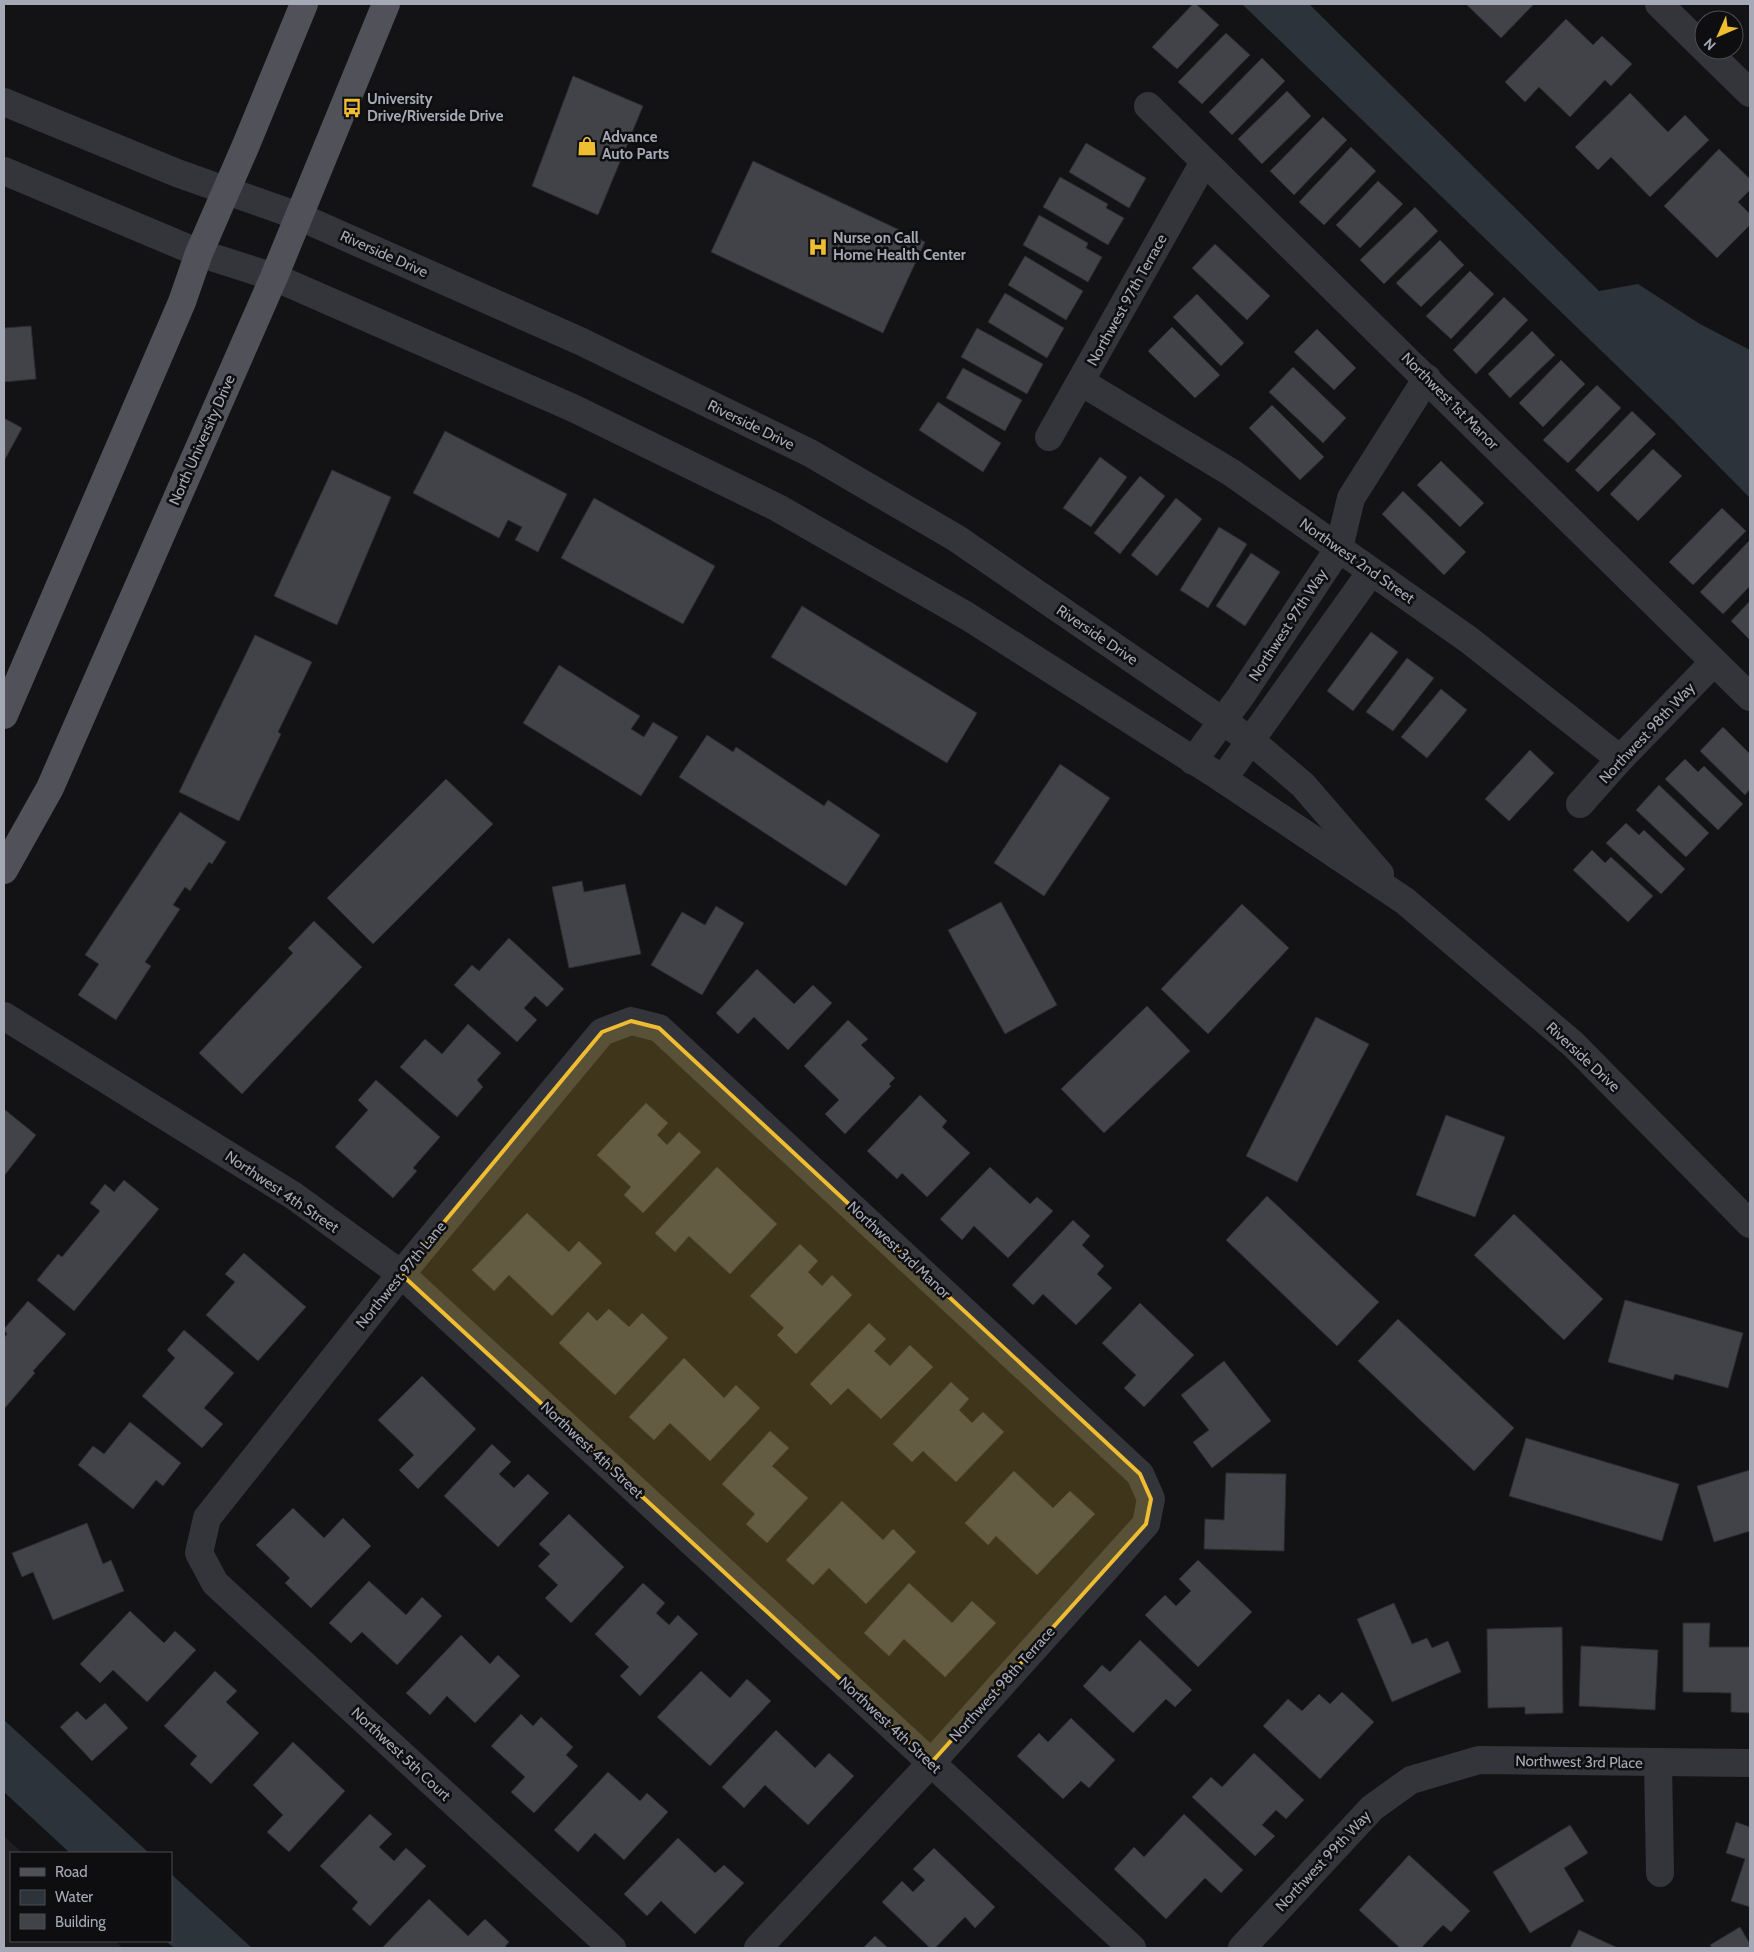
<svg xmlns="http://www.w3.org/2000/svg" width="1754" height="1952" font-family="Cabin,sans-serif">
<style>
.built{fill:#1f1f22}
.water{fill:#2c333a}
.building{fill:#424348;stroke:#2d2d31}
.lines{fill:none;stroke-linecap:round;stroke-linejoin:round}
.minor{stroke:#34353a;stroke-width:28}
.tertiary{stroke:#34353a;stroke-width:28}
.primary{stroke:#505159;stroke-width:28}
.marked{fill:#efbd31;fill-opacity:0.2;stroke:#efbd31;stroke-width:4;stroke-linejoin:round}
.labels{text-anchor:middle;stroke-width:5;stroke-linejoin:round;paint-order:stroke}
.poi-label{font-size:15px;font-weight:bold;fill:#a5a9b5;stroke:#0e0e10;text-anchor:start}
.street-label{font-size:15px;fill:#a5a9b5;stroke:#0e0e10}
</style>
<rect width="100%" height="100%" fill="#131315"/>
<path class="built" d="M4,1836L22,1853H11V1941H115L123,1948H4Z"/>
<g class="water">
<path d="M1242,4H1309L1599,291L1638,284L1700,324L1750,350V498L1673,420Z"/>
<path d="M4,1720L149,1853H70L4,1792Z"/>
<path d="M171,1874L252,1948H174L166,1941H171Z"/>
</g>
<g class="building">
<path d="M1193,4H1196L1219,25L1177,69L1152,47Z"/>
<path d="M1466,4H1534L1501,38Z"/>
<path d="M1566,19L1593,45L1602,36L1632,64L1611,86L1605,80L1570,117L1539,87L1525,102L1505,82Z"/>
<path d="M1226,33L1250,55L1202,104L1178,82Z"/>
<path d="M1262,58L1285,81L1232,135L1209,112Z"/>
<path d="M573,76L643,106L598,215L532,186Z"/>
<path d="M1287,91L1311,116L1262,164L1238,139Z"/>
<path d="M1630,93L1668,132L1685,115L1709,140L1650,197L1611,157L1598,170L1575,147Z"/>
<path d="M1323,117L1347,140L1294,195L1270,171Z"/>
<path d="M1086,143L1146,178L1129,208L1069,172Z"/>
<path d="M1351,147L1376,171L1324,225L1299,202Z"/>
<path d="M1719,149L1750,179V190L1738,202L1750,214V225L1717,258L1664,206Z"/>
<path d="M753,161L925,242L883,333L711,252Z"/>
<path d="M1060,177L1108,204L1106,208L1124,218L1108,245L1043,207Z"/>
<path d="M1378,181L1403,204L1360,248L1336,225Z"/>
<path d="M1415,207L1438,231L1384,284L1360,260Z"/>
<path d="M1039,215L1088,243L1086,248L1102,257L1088,282L1023,245Z"/>
<path d="M1440,240L1464,265L1421,307L1396,283Z"/>
<path d="M1215,244L1270,296L1247,320L1192,268Z"/>
<path d="M1025,256L1083,291L1066,320L1008,285Z"/>
<path d="M1470,271L1494,294L1451,339L1426,316Z"/>
<path d="M1005,293L1064,328L1047,358L988,322Z"/>
<path d="M1197,294L1244,343L1221,366L1173,317Z"/>
<path d="M1504,297L1528,320L1476,374L1453,350Z"/>
<path d="M31,326L36,379L4,382V328Z"/>
<path d="M1172,327L1220,375L1195,398L1148,351Z"/>
<path d="M977,328L1043,364L1027,394L961,357Z"/>
<path d="M1317,329L1356,368L1334,390L1294,352Z"/>
<path d="M1532,331L1555,355L1510,398L1488,374Z"/>
<path d="M1561,360L1585,384L1543,427L1519,403Z"/>
<path d="M1293,367L1346,418L1323,443L1269,392Z"/>
<path d="M963,368L1022,400L1005,431L946,398Z"/>
<path d="M1597,385L1621,408L1568,463L1543,440Z"/>
<path d="M938,402L1001,443L983,472L919,430Z"/>
<path d="M1272,405L1324,457L1300,480L1249,428Z"/>
<path d="M1632,411L1656,434L1598,492L1575,470Z"/>
<path d="M4,418L22,428L4,461Z"/>
<path d="M445,431L567,494L538,552L515,540L522,527L508,520L499,538L413,493Z"/>
<path d="M1653,449L1682,476L1638,521L1610,494Z"/>
<path d="M1100,457L1127,477L1091,527L1063,508Z"/>
<path d="M1441,461L1484,503L1460,527L1417,485Z"/>
<path d="M332,470L391,497L337,625L274,596Z"/>
<path d="M1140,476L1165,496L1120,554L1094,533Z"/>
<path d="M1403,491L1466,552L1444,575L1382,514Z"/>
<path d="M594,498L715,566L683,624L561,558Z"/>
<path d="M1176,498L1202,519L1157,576L1131,555Z"/>
<path d="M1722,508L1746,531L1693,585L1669,562Z"/>
<path d="M1219,527L1247,544L1208,608L1180,590Z"/>
<path d="M1750,540V586L1723,614L1700,592Z"/>
<path d="M1251,553L1280,572L1245,626L1216,606Z"/>
<path d="M1750,601V640L1731,621Z"/>
<path d="M802,606L977,713L947,763L771,657Z"/>
<path d="M1371,632L1398,652L1353,711L1327,691Z"/>
<path d="M255,635L312,662L278,732L281,734L239,821L179,792Z"/>
<path d="M1407,658L1434,678L1393,731L1366,712Z"/>
<path d="M559,665L640,716L631,729L644,737L653,722L678,737L641,796L523,723Z"/>
<path d="M1441,689L1467,710L1427,758L1401,737Z"/>
<path d="M1723,727L1750,754V789L1745,795L1700,751Z"/>
<path d="M707,735L733,752L736,747L824,806L828,800L880,835L846,886L679,777Z"/>
<path d="M1530,750L1554,773L1509,821L1485,799Z"/>
<path d="M1685,759L1698,772L1704,766L1743,804L1718,830L1665,779Z"/>
<path d="M1060,764L1110,798L1044,896L994,863Z"/>
<path d="M446,779L493,824L373,944L327,898Z"/>
<path d="M1659,785L1709,833L1686,857L1636,810Z"/>
<path d="M180,812L226,842L212,864L209,862L190,891L185,887L173,905L180,909L145,962L151,966L116,1020L78,995L99,964L85,955Z"/>
<path d="M1626,823L1639,835L1644,830L1685,869L1661,894L1606,843Z"/>
<path d="M1592,850L1605,863L1611,857L1653,896L1628,922L1573,870Z"/>
<path d="M582,881L584,892L625,884L641,954L569,968L552,887Z"/>
<path d="M1001,902L1057,1005L1005,1034L948,930Z"/>
<path d="M1242,904L1289,948L1208,1034L1161,989Z"/>
<path d="M716,906L744,923L702,995L651,965L682,912L705,925Z"/>
<path d="M314,921L362,967L242,1094L199,1053L293,953L288,948Z"/>
<path d="M509,938L564,989L547,1007L535,996L524,1008L537,1020L517,1042L454,985L472,965L479,971Z"/>
<path d="M757,969L794,1004L813,985L832,1003L788,1050L754,1017L738,1034L716,1013Z"/>
<path d="M1147,1006L1190,1051L1104,1133L1061,1089Z"/>
<path d="M1316,1017L1369,1044L1297,1182L1246,1156Z"/>
<path d="M848,1020L868,1039L861,1045L895,1078L889,1084L891,1086L845,1134L825,1114L839,1100L804,1066Z"/>
<path d="M468,1024L501,1053L477,1080L483,1087L457,1117L400,1067L425,1039L442,1054Z"/>
<path d="M376,1080L440,1137L413,1168L417,1171L393,1198L335,1147L368,1110L358,1100Z"/>
<path d="M920,1095L947,1121L942,1127L970,1153L927,1197L902,1173L897,1179L867,1151Z"/>
<path d="M646,1103L668,1123L657,1135L667,1145L679,1132L701,1152L643,1213L624,1195L631,1187L597,1155Z"/>
<path d="M4,1109L36,1135L4,1176Z"/>
<path d="M1446,1115L1505,1137L1475,1217L1416,1195Z"/>
<path d="M717,1167L777,1224L730,1274L689,1236L675,1252L655,1233Z"/>
<path d="M990,1167L1030,1204L1037,1197L1053,1211L1008,1258L974,1226L962,1240L940,1219Z"/>
<path d="M124,1180L159,1209L74,1311L37,1280L58,1254L62,1257L100,1211L90,1203L105,1184L114,1192Z"/>
<path d="M1267,1196L1379,1302L1337,1346L1226,1240Z"/>
<path d="M527,1213L569,1252L579,1241L602,1263L552,1316L509,1275L494,1291L472,1270Z"/>
<path d="M1514,1214L1603,1299L1564,1340L1474,1255Z"/>
<path d="M1073,1220L1090,1236L1082,1245L1104,1266L1097,1274L1112,1288L1076,1325L1043,1294L1033,1305L1012,1285Z"/>
<path d="M800,1244L818,1261L808,1272L822,1286L832,1275L852,1295L796,1354L777,1335L784,1328L750,1296Z"/>
<path d="M244,1253L306,1307L258,1361L206,1315L235,1282L225,1274Z"/>
<path d="M1625,1300L1743,1333L1728,1388L1675,1374L1673,1380L1608,1362Z"/>
<path d="M28,1301L66,1334L33,1371L35,1373L4,1409V1338L7,1334L4,1329Z"/>
<path d="M1140,1303L1194,1355L1144,1407L1124,1388L1136,1375L1102,1343Z"/>
<path d="M609,1309L629,1327L642,1313L668,1338L615,1395L559,1343L588,1312L597,1321Z"/>
<path d="M1398,1319L1514,1428L1474,1471L1358,1361Z"/>
<path d="M869,1323L886,1339L874,1351L890,1366L910,1345L933,1367L881,1419L848,1388L831,1405L810,1384Z"/>
<path d="M184,1330L234,1373L204,1408L223,1424L202,1448L142,1396L175,1358L167,1350Z"/>
<path d="M684,1358L724,1398L736,1385L760,1408L710,1461L670,1423L654,1440L629,1417Z"/>
<path d="M1224,1361L1271,1421L1212,1468L1193,1442L1209,1430L1181,1395Z"/>
<path d="M422,1376L476,1429L418,1489L399,1470L414,1455L378,1420Z"/>
<path d="M951,1382L969,1399L959,1410L972,1423L983,1412L1004,1432L956,1482L923,1451L912,1462L893,1444Z"/>
<path d="M130,1422L181,1463L163,1486L156,1480L133,1509L78,1465L93,1446L104,1454Z"/>
<path d="M770,1431L789,1448L772,1466L808,1498L767,1543L746,1524L755,1514L722,1484Z"/>
<path d="M1526,1438L1679,1484L1662,1541L1509,1496Z"/>
<path d="M492,1444L511,1462L499,1474L514,1488L528,1474L549,1493L498,1547L444,1496Z"/>
<path d="M1750,1470V1531L1714,1542L1697,1486Z"/>
<path d="M1014,1471L1053,1508L1070,1491L1095,1514L1037,1575L996,1536L988,1545L965,1523Z"/>
<path d="M1226,1473L1286,1474L1284,1551L1204,1549L1205,1519L1224,1520Z"/>
<path d="M842,1501L883,1540L893,1529L916,1552L866,1604L829,1568L813,1585L786,1560Z"/>
<path d="M293,1508L324,1538L343,1518L371,1546L311,1608L285,1583L290,1578L256,1545Z"/>
<path d="M569,1514L624,1567L571,1623L545,1598L558,1585L538,1566L550,1554L539,1544Z"/>
<path d="M87,1523L103,1564L111,1560L124,1591L53,1620L33,1572L22,1577L12,1553Z"/>
<path d="M1198,1560L1252,1612L1198,1667L1145,1615L1165,1595L1176,1606L1191,1591L1179,1579Z"/>
<path d="M369,1581L406,1615L422,1597L442,1616L397,1665L362,1632L351,1643L329,1623Z"/>
<path d="M643,1583L665,1603L656,1613L669,1625L678,1615L698,1634L640,1696L620,1676L629,1667L595,1634Z"/>
<path d="M909,1583L952,1623L972,1601L996,1623L945,1677L904,1639L889,1656L864,1633Z"/>
<path d="M1394,1603L1412,1644L1427,1638L1432,1648L1448,1641L1461,1672L1392,1702L1357,1619Z"/>
<path d="M130,1611L164,1643L175,1631L196,1650L147,1702L113,1670L100,1683L80,1664Z"/>
<path d="M1683,1623H1710L1709,1647H1750V1713L1731,1712V1693L1683,1692Z"/>
<path d="M1562,1627L1563,1713L1525,1714V1707L1488,1708L1487,1629Z"/>
<path d="M461,1635L490,1664L498,1655L520,1676L475,1723L447,1696L430,1715L406,1693Z"/>
<path d="M1140,1640L1192,1690L1175,1707L1166,1699L1133,1733L1083,1686L1102,1665L1110,1672Z"/>
<path d="M1581,1646L1658,1650L1655,1710L1579,1706Z"/>
<path d="M215,1671L237,1691L226,1702L259,1733L211,1784L190,1764L197,1756L164,1726Z"/>
<path d="M701,1671L730,1698L747,1679L771,1701L710,1766L657,1717Z"/>
<path d="M1342,1692L1374,1722L1320,1779L1263,1726L1288,1699L1302,1711L1319,1694L1330,1704Z"/>
<path d="M105,1703L128,1728L92,1761L60,1727L77,1711L86,1720Z"/>
<path d="M521,1714L533,1726L541,1717L573,1747L566,1755L578,1766L534,1813L511,1792L525,1777L491,1746Z"/>
<path d="M1071,1718L1115,1760L1089,1788L1081,1781L1063,1799L1017,1756L1039,1733L1048,1742Z"/>
<path d="M776,1730L815,1768L829,1753L854,1776L808,1825L765,1785L744,1808L722,1787Z"/>
<path d="M293,1742L345,1791L289,1852L267,1832L283,1815L253,1785Z"/>
<path d="M1254,1753L1304,1800L1286,1819L1276,1810L1262,1825L1275,1836L1255,1856L1192,1797L1211,1777L1222,1787Z"/>
<path d="M608,1772L640,1801L647,1793L668,1812L624,1860L595,1833L578,1852L554,1830Z"/>
<path d="M370,1814L392,1834L379,1847L394,1861L406,1848L426,1866L370,1926L352,1909L358,1902L320,1866Z"/>
<path d="M1184,1814L1243,1870L1221,1893L1205,1878L1166,1919L1114,1869L1134,1847L1144,1857Z"/>
<path d="M1736,1822L1750,1827V1907L1731,1901L1745,1859L1726,1853Z"/>
<path d="M1570,1825L1588,1853L1564,1868L1584,1901L1530,1933L1493,1872Z"/>
<path d="M678,1838L715,1873L724,1865L744,1883L695,1934L661,1901L647,1916L624,1894Z"/>
<path d="M934,1848L995,1907L975,1928L965,1917L935,1948H930L882,1902L902,1881L913,1892L925,1880L913,1869Z"/>
<path d="M1409,1855L1470,1911L1451,1932L1443,1925L1421,1948H1400L1359,1910Z"/>
<path d="M429,1899L468,1936L485,1919L509,1942L504,1948H382Z"/>
<path d="M1740,1927L1750,1944V1948H1712L1710,1945Z"/>
<path d="M1579,1930L1618,1948H1570Z"/>
<path d="M875,1936L888,1948H863Z"/>
</g>
<g class="lines">
<g class="minor">
<path d="M1659,4L1704,48"/>
<path d="M1706,50L1750,93"/>
<path d="M1148,106L1750,697"/>
<path d="M1081,382L1232,473L1469,640L1620,759"/>
<path d="M1049,437L1204,162"/>
<path d="M1193,761L1241,696L1339,548L1351,498L1427,378"/>
<path d="M1223,779L1371,572"/>
<path d="M1580,804L1620,759L1714,662"/>
<path d="M4,1016L294,1196L401,1274L1132,1948"/>
<path d="M1658,1763L1660,1873"/>
<path d="M612,1948L215,1583L199,1553L207,1518L401,1274L602,1032L631,1021L659,1028L1140,1474L1151,1499L1146,1524L931,1763L758,1948"/>
<path d="M1242,1948L1372,1808L1411,1780L1479,1760L1750,1763"/>
</g>
<g class="tertiary">
<path d="M4,102L177,173L298,216L580,341L810,453L956,538L1250,740L1303,785L1380,874"/>
<path d="M4,171L199,253L274,277L573,408L778,508L967,616L1223,779L1405,901L1574,1045L1750,1224"/>
</g>
<g class="primary">
<path d="M4,715L182,302L199,253L246,145L304,4"/>
<path d="M4,870L50,788L274,277L386,4"/>
</g>
</g>
<path class="marked" d="M631,1021L659,1028L1140,1474L1151,1499L1146,1524L931,1763L401,1274L602,1032Z"/>
<defs>
<symbol id="bus-bare" viewBox="-9 -9 18 18"><path d="M-5-6H5V4H4V6H2V4H-2V6H-4V4H-5ZM-3.5-4V0h7V-4ZM-3.5 1.2v1.5H-2V1.2ZM2 1.2v1.5H3.5V1.2Z" fill="#efbd31" stroke="#0e0e10" stroke-width="2.5" paint-order="stroke"/></symbol>
<symbol id="shop-bare" viewBox="-9 -9 18 18"><path d="M-5-2.5h2.3a2.7 3.5 0 0 1 5.4 0H5L5.5 6h-11ZM-1.5-2.5h3a1.5 2.3 0 0 0-3 0Z" fill="#efbd31" stroke="#0e0e10" stroke-width="2.5" paint-order="stroke"/></symbol>
<symbol id="hospital-bare" viewBox="-9 -9 18 18"><path d="M-5-5h3v3.5h4V-5h3V5h-3V1.5h-4V5h-3Z" fill="#efbd31" stroke="#0e0e10" stroke-width="2.5" paint-order="stroke"/></symbol>
</defs>
<g fill-rule="evenodd">
<use href="#bus-bare" x="338" y="94" width="28" height="28"/>
<use href="#shop-bare" x="573" y="132" width="28" height="28"/>
<use href="#hospital-bare" x="804" y="233" width="28" height="28"/>
</g>
<g class="labels">
<g class="poi-label">
<text x="367" y="104">University<tspan x="367" dy="17">Drive/Riverside Drive</tspan></text>
<text x="602" y="142">Advance<tspan x="602" dy="17">Auto Parts</tspan></text>
<text x="833" y="243">Nurse on Call<tspan x="833" dy="17">Home Health Center</tspan></text>
</g>
<g class="street-label">
<text transform="translate(384 254) rotate(24)" y="5">Riverside Drive</text>
<text transform="translate(1127 300) rotate(-61)" y="5">Northwest 97th Terrace</text>
<text transform="translate(1450 401) rotate(45)" y="5">Northwest 1st Manor</text>
<text transform="translate(751 425) rotate(26)" y="5">Riverside Drive</text>
<text transform="translate(202 440) rotate(-66)" y="5">North University Drive</text>
<text transform="translate(1357 561) rotate(35)" y="5">Northwest 2nd Street</text>
<text transform="translate(1288 625) rotate(-57)" y="5">Northwest 97th Way</text>
<text transform="translate(1097 635) rotate(34)" y="5">Riverside Drive</text>
<text transform="translate(1647 733) rotate(-47)" y="5">Northwest 98th Way</text>
<text transform="translate(1583 1057) rotate(43)" y="5">Riverside Drive</text>
<text transform="translate(282 1192) rotate(34)" y="5">Northwest 4th Street</text>
<text transform="translate(899 1250) rotate(43)" y="5">Northwest 3rd Manor</text>
<text transform="translate(401 1275) rotate(-51)" y="5">Northwest 97th Lane</text>
<text transform="translate(592 1450) rotate(43)" y="5">Northwest 4th Street</text>
<text transform="translate(1002 1684) rotate(-48)" y="5">Northwest 98th Terrace</text>
<text transform="translate(890 1725) rotate(43)" y="5">Northwest 4th Street</text>
<text transform="translate(401 1754) rotate(43)" y="5">Northwest 5th Court</text>
<text transform="translate(1579 1762) rotate(1)" y="5">Northwest 3rd Place</text>
<text transform="translate(1323 1861) rotate(-47)" y="5">Northwest 99th Way</text>
</g>
</g>
<rect width="1754" height="1952" fill="none" stroke="#a5a9b5" stroke-width="10"/>
<rect x="10" y="1852" width="162" height="90" fill="#0e0e10" stroke="#4a4c52"/>
<rect x="20" y="1868" width="25" height="8" fill="#505159" stroke="#4a4c52"/>
<text x="55" y="1877" font-size="15" fill="#a5a9b5">Road</text>
<rect x="20" y="1890" width="25" height="15" fill="#2c333a" stroke="#4a4c52"/>
<text x="55" y="1902" font-size="15" fill="#a5a9b5">Water</text>
<rect x="20" y="1914" width="25" height="15" fill="#424348" stroke="#4a4c52"/>
<text x="55" y="1927" font-size="15" fill="#a5a9b5">Building</text>
<g transform="translate(1719 35) rotate(225)"><circle r="24" fill="#0e0e10" stroke="#4a4c52"/>
<path d="M0-4L9 19L0 12L-9 19Z" fill="#efbd31"/>
<text y="-8" font-size="14" font-weight="bold" text-anchor="middle" fill="#a5a9b5">N</text>
</g>
</svg>
